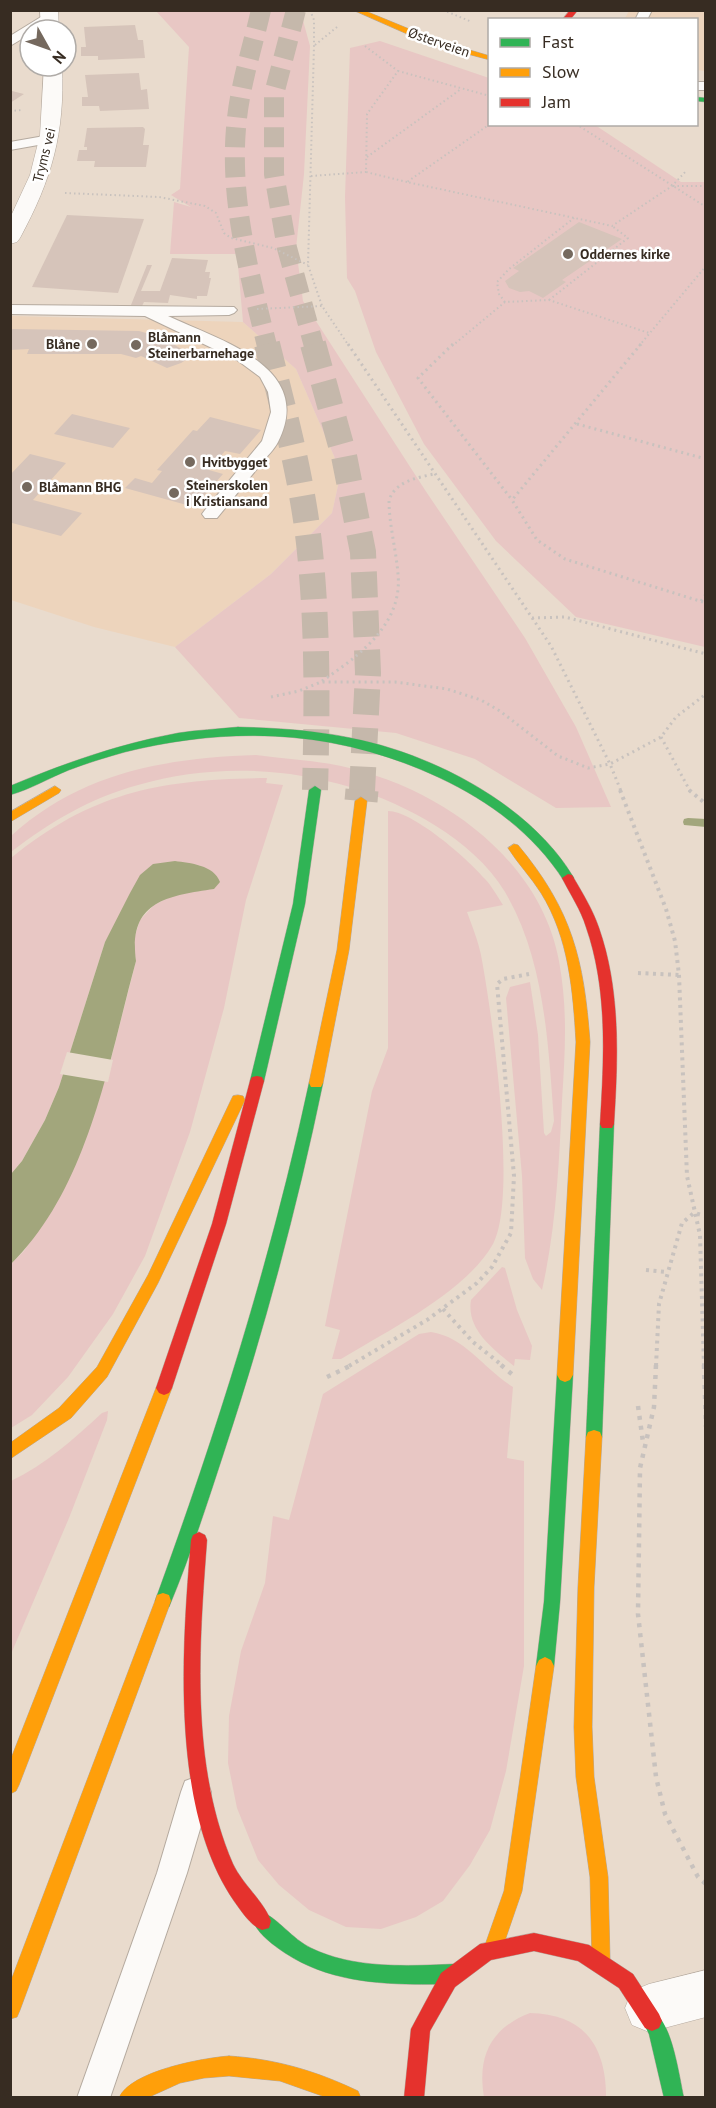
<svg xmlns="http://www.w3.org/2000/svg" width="716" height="2108" font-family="'PT Sans',sans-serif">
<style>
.built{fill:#edd4bc}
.green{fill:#e8c7c4}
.water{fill:#a2a67c}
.pier{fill:#e9dbcd}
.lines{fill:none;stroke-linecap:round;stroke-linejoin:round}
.stream{fill:#a2a67c;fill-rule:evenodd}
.building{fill:#d6c4ba}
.highway-tunnel-far2{stroke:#c5b8ab;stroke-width:20;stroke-dasharray:20 10;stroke-linecap:butt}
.highway-tunnel-far1{stroke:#c5b8ab;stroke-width:26;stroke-dasharray:26 13;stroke-linecap:butt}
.highway-tunnel{stroke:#c5b8ab;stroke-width:33;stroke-dasharray:33 16;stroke-linecap:butt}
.lane-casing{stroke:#b5aa9f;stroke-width:2}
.street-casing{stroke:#b5aa9f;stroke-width:1}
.fast-casing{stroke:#b5aa9f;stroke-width:1}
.slow-casing{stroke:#b5aa9f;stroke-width:1}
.jam-casing{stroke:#b5aa9f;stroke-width:1}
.path-far3{stroke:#c8c2be;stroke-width:2;stroke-dasharray:1.5 3;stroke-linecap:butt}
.path-far2{stroke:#c8c2be;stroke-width:3;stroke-dasharray:2 4;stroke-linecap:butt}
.path-far1{stroke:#c8c2be;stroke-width:4;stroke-dasharray:3 4.5;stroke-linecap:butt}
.path{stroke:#c8c2be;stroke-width:4.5;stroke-dasharray:4 6;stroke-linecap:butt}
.lane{fill:#fcfaf8;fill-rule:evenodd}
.street{fill:#fcfaf8;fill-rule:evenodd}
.fast{fill:#30b455;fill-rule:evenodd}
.slow{fill:#ff9f0a;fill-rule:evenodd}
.jam{fill:#e5322d;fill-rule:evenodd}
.poi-dot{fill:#75695e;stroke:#fff;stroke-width:2}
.labels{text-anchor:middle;stroke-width:5;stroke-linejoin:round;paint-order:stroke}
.far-street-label{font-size:14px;fill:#372c22;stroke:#fff}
.far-poi-label{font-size:14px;font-weight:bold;fill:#372c22;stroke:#fff;text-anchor:start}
</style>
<rect width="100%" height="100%" fill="#e9dbcd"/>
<g class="built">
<path d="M629,11H705V71L697,70L696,20H624Z"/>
<path d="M11,316L243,322L296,369L341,472L332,513L271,574L175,647L94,627L11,600Z"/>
</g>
<g class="green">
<path d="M156,11H303L301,13L310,46L304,174L296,248L303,301L425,490L525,638L576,727L611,807L556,808L475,759L396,733L239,718L175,647L271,574L332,513L341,472L296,369L243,322L237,254H170L174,202L191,207L171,195L180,189L189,47Z"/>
<path d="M380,41L489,78L490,124L595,125L681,182H705V647L576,617L496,541L424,444L376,352L355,291L347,278L345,197L350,48Z"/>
<path d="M256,755C284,759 313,760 341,766C439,787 540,858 559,961C568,1011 565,1052 562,1101C559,1165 556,1228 542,1290L533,1279L525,1258L522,1176L506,998L510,987L530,982L538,1035L544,1133L546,1136L551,1132L554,1121C548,1043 545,960 505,892C488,864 463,843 436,826C350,772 237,756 138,785C90,798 50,822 11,852V836C80,773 164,758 256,755Z"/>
<path d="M267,778L266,783L283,785L246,900L224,1008L190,1132L145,1256L113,1314L68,1377L32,1415L11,1428V1264L24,1251L58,1199L109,1067L136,961L133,942L140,920L154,905L176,894L201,891L200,865L105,942L59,1087L45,1120L22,1161L11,1174V858C93,791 163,779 267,778Z"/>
<path d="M388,811C413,811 468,859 484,878C492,886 497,896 503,905L467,912C472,926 478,940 481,955C492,1012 518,1198 493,1244C466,1292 387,1331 341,1359H332L340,1330L325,1326L372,1091L388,1048Z"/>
<path d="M502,1267L505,1268L517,1310L532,1346L530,1360L515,1359L514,1366C493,1349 466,1329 471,1300Z"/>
<path d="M431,1332C465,1337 484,1369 513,1387L507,1458L524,1461V1666L506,1771L490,1830L470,1865L443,1901L416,1917L381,1929L346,1927L309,1910L279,1885L258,1860L237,1808L228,1763L229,1716L241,1651L265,1583L273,1516L289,1520L323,1394L419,1334Z"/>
<path d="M108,1411L107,1420L69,1518L11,1654V1481C45,1465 74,1439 102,1413Z"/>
<path d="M530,2013C584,2014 606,2046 606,2097H484C477,2056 491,2028 530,2013Z"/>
</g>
<path class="water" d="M175,861C190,863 214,865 220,882L214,889C166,896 128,902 136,961C108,1063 89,1187 11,1264V1174L22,1161L45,1120L59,1087L105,942L130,893L140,875L153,864Z"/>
<path class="pier" d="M67,1052L113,1060L108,1082L60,1074Z"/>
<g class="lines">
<path class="stream" d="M688,818L706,819V827L684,825L683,822L684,819Z"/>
</g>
<g class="building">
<path d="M135,25L138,40H143L145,58L98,60V56H81V47H86L84,27Z"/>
<path d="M139,73L141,90L147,89L149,109L100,111L99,106H82V97H88L85,75Z"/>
<path d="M12,91L24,94L10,103V92Z"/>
<path d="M143,127L145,129L143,145H149L146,167H94L95,161H77L79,150H87V147H84L87,128Z"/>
<path d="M67,215L144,219L118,293L32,287Z"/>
<path d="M579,222L622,239L562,280L566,282L543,298L529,291L520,292L509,288L505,281L519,271L513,268Z"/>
<path d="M172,258L208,260L205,272H210L209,278H211L207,296H197V299L170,295L168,303L144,302L142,306L131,305L147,265H152L141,291H160Z"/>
<path d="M13,329L139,331L164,338L192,356L181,363L167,368L141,356L136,358L121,354H27L29,349L10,350V330Z"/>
<path d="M72,414L130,428L113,448L54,434Z"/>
<path d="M210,417L261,430L240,454L225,451L209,470L223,474L194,507L125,488L135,478L152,483L162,471L157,470L193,430L197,431Z"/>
<path d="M30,454L66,463L33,500L82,513L61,536L12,523L10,525V475Z"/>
</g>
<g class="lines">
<g class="highway-tunnel-far2">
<path d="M261,10C253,45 241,82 237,118C228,196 249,272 267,346"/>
<path d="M296,10L274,94V174L287,248L314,346"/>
</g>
<g class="highway-tunnel-far1">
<path d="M267,344C285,416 305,489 311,563C318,639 317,714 315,790"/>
<path d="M313,344L344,456L363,552L368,673L362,791"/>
</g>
<path class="highway-tunnel" d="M361,801L362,790"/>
<defs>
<g id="lane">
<path d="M640,10H652L647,20H635Z"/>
<path d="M49,12L53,13V19L36,30H30V34L10,46V36Z"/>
<rect x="696" y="82" width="10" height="8"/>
<path d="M50,135L55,136L57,139L55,142L10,150V142Z"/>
<path d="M10,305L234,307L237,310L234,313L229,315L168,316C219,340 316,367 278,442C274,450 266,457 261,464C246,482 232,500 217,518H205L202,514L205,510L262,441L271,412L268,392L260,377L237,360L145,316L10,314Z"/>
<path d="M196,1777L207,1781L211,1792L187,1873L110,2098H77L157,1873L181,1792L185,1781Z"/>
</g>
<g id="street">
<path d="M40,10H58L59,30H41Z"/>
<path d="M44,66H62C65,133 52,179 20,238L17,242L10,244V218L30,175L40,135Z"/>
<path d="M706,1970V2017L649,2032L632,2025L625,2008L632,1991L649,1984Z"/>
</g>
<g id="fast">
<path d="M696,97L706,98V102L696,101Z"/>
<path d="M238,727C276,728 313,730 351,738C433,754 531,805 574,878L572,881H564C534,834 489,801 440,778C338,730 234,725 125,752C107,757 87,763 69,770C49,778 31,789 10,795V786C65,763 119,744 178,733C197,730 218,729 238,727Z"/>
<path d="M315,786L321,790L305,904L264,1081L262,1085H252L250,1081L293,904L309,790Z"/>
<path d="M316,1078L321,1079L323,1083C297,1208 264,1331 224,1452C207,1504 190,1557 169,1607L163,1609L157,1607L155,1601C217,1431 271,1260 309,1083L311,1079Z"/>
<path d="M607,1118L612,1120L614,1124L602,1437L600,1442L594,1444L588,1442L586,1437L600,1124L602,1120Z"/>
<path d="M565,1368L570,1370L573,1375L560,1602L554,1666L551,1672L545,1675L539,1672L536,1666L544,1602L557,1375L560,1370Z"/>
<path d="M262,1912C278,1918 292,1939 311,1948C354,1969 407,1966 454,1964L461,1967L464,1974L461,1981L454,1984C396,1985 335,1986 285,1953C273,1945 258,1934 253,1921L255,1914Z"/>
<path d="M652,2011C672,2020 679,2076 684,2098H664L649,2034L642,2021L645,2014Z"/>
</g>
<g id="slow">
<path d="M353,10H363L436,40L490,56V60L430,44Z"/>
<path d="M55,786L61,790L59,793L10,822V812Z"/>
<path d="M361,797L367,801L349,950L323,1083L321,1087H311L309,1083L337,950L355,801Z"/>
<path d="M514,844L518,845C572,910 584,959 590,1042L573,1375L570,1380L565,1382L560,1380L557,1375L576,1042C573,991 569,938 541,893C531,877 518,864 508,848Z"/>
<path d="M238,1095L243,1096L245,1100L158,1283L107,1377L71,1418L10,1459V1443L59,1408L97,1367L148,1275L231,1100L233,1096Z"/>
<path d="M164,1381L169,1383L172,1388L19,1785L16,1791L10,1794V1761L156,1388L159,1383Z"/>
<path d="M594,1430L600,1432L602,1437L594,1587L592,1727L594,1777L608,1877L610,1960L608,1967L601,1969L594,1967L592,1960L590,1877L576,1777L574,1727L578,1587L586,1437L588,1432Z"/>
<path d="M163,1593L169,1595L171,1601L20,2010L17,2017L10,2019V1983L155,1601L157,1595Z"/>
<path d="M545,1657L551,1660L554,1666L522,1891L500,1955L493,1957L486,1955L484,1948L504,1891L536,1666L539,1660Z"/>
<path d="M229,2056C276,2059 316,2071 358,2091L361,2098H328L280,2081L229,2076L204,2078L180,2083L147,2098H119C130,2071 203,2058 229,2056Z"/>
</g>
<g id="jam">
<path d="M570,10H578L570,20H562Z"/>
<path d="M568,874L572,875C582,892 593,910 599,928C621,991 618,1059 614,1124L612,1128H602L600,1124C604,1059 608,990 586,927C581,910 570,894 562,878Z"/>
<path d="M257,1076L262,1077L264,1081L226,1224L172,1388L169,1393L164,1395L159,1393L156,1388L212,1224L250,1081L252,1077Z"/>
<path d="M199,1532L205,1535L207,1540C199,1646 190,1765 233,1864C243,1885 263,1900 271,1921L269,1928L262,1930C250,1925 242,1912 234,1901C170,1808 182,1647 191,1540L193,1535Z"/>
<path d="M534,1933L589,1945L633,1974L659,2014L662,2021L659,2028L652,2031L645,2028L619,1988L578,1961L534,1951L491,1960L455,1987L430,2031L424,2098H404L411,2029L441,1973L480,1944Z"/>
</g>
</defs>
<use href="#lane" class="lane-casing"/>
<use href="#street" class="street-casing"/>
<use href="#fast" class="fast-casing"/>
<use href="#slow" class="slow-casing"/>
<use href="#jam" class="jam-casing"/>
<g class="path-far3">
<path d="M310,10L314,20V46L308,265L322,306L349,346"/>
<path d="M443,10L472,22"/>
<path d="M315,45L337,27"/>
<path d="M365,46L398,71"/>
<path d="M10,111L22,110"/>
<path d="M490,124L407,182L612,226L672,186L687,170"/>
<path d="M576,124L706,207"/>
<path d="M367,157L461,89"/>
<path d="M311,176L366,172"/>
<path d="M407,182L366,172L367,114L398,71L490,96"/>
<path d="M673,186H706"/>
<path d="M65,193L159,197L205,206L216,213L224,233L231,238L273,248L308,265"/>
<path d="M549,300L628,238L612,226"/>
<path d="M505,302L499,294L497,282L509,269L574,218"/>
<path d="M257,309L322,306"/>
<path d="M452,346L505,302L549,300L649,333"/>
<path d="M639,346L706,266"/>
</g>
<g class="path-far2">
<path d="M348,344L551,646L610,764L621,791"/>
<path d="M453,344L418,378L512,500"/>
<path d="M641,344L512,500L537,540L565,559L706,603"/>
<path d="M577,424L706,459"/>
<path d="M701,601L706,594"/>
<path d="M532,618L565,617L706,654"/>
<path d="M322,681C359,656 403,624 398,574C396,549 389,525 389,500C396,481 416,478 434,474"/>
<path d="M271,697L299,691L321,682H395L447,689L481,700L500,711L558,756L588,768L610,764L661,737L676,717L706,694"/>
<path d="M661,737L690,791"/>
</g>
<g class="path-far1">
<path d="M620,790L666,909L675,941L679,975L687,1176L700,1235L704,1366"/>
<path d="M689,790L706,804"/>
<path d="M638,973L679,975"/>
<path d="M646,1270L666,1272"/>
<path d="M443,1309L473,1342L503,1366"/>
<path d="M349,1366L427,1320L477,1283L492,1267L511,1233L514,1176L497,984L503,979L529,974"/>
<path d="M656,1366L659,1304L682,1223L694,1213L706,1216"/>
</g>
<g class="path">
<path d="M501,1365L513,1375"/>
<path d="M656,1365L654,1407L640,1468L638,1614L656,1777L665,1814L698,1877L706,1884"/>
<path d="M704,1365L706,1427"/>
<path d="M327,1377L352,1365"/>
<path d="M638,1406L643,1442"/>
</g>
<use href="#lane" class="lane"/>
<use href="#street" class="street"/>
<use href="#fast" class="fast"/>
<use href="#slow" class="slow"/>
<use href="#jam" class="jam"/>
</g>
<g class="poi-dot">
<circle cx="568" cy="254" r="6"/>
<circle cx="92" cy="344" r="6"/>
<circle cx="136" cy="345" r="6"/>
<circle cx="190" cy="462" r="6"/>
<circle cx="27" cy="487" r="6"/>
<circle cx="174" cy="493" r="6"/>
</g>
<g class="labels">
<g class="far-street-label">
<text transform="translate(439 42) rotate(19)" y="5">Østerveien</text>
<text transform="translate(44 155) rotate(-76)" y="5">Tryms vei</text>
</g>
<g class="far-poi-label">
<text x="580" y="259">Oddernes kirke</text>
<text x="148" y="342">Blåmann<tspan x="148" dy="16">Steinerbarnehage</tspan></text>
<text x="80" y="349" text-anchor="end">Blåne</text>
<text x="202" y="467">Hvitbygget</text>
<text x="186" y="490">Steinerskolen<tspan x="186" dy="16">i Kristiansand</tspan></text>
<text x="39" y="492">Blåmann BHG</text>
</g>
</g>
<rect width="716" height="2108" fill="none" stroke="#372c22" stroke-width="24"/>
<rect x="488" y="18" width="210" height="108" fill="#ffffff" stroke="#afaba7" stroke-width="1.5"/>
<rect x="500" y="38" width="30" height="9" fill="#30b455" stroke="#afaba7" stroke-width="1.5"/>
<text x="542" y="48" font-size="18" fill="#372c22">Fast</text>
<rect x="500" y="68" width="30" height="9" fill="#ff9f0a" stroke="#afaba7" stroke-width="1.5"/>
<text x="542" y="78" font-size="18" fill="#372c22">Slow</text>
<rect x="500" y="98" width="30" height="9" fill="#e5322d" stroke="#afaba7" stroke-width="1.5"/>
<text x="542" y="108" font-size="18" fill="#372c22">Jam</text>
<g transform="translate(48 48) rotate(130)"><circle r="28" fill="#ffffff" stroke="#afaba7" stroke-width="1.5"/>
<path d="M0-4.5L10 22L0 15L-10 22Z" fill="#75695e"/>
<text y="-9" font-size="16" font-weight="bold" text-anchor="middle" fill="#372c22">N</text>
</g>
</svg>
